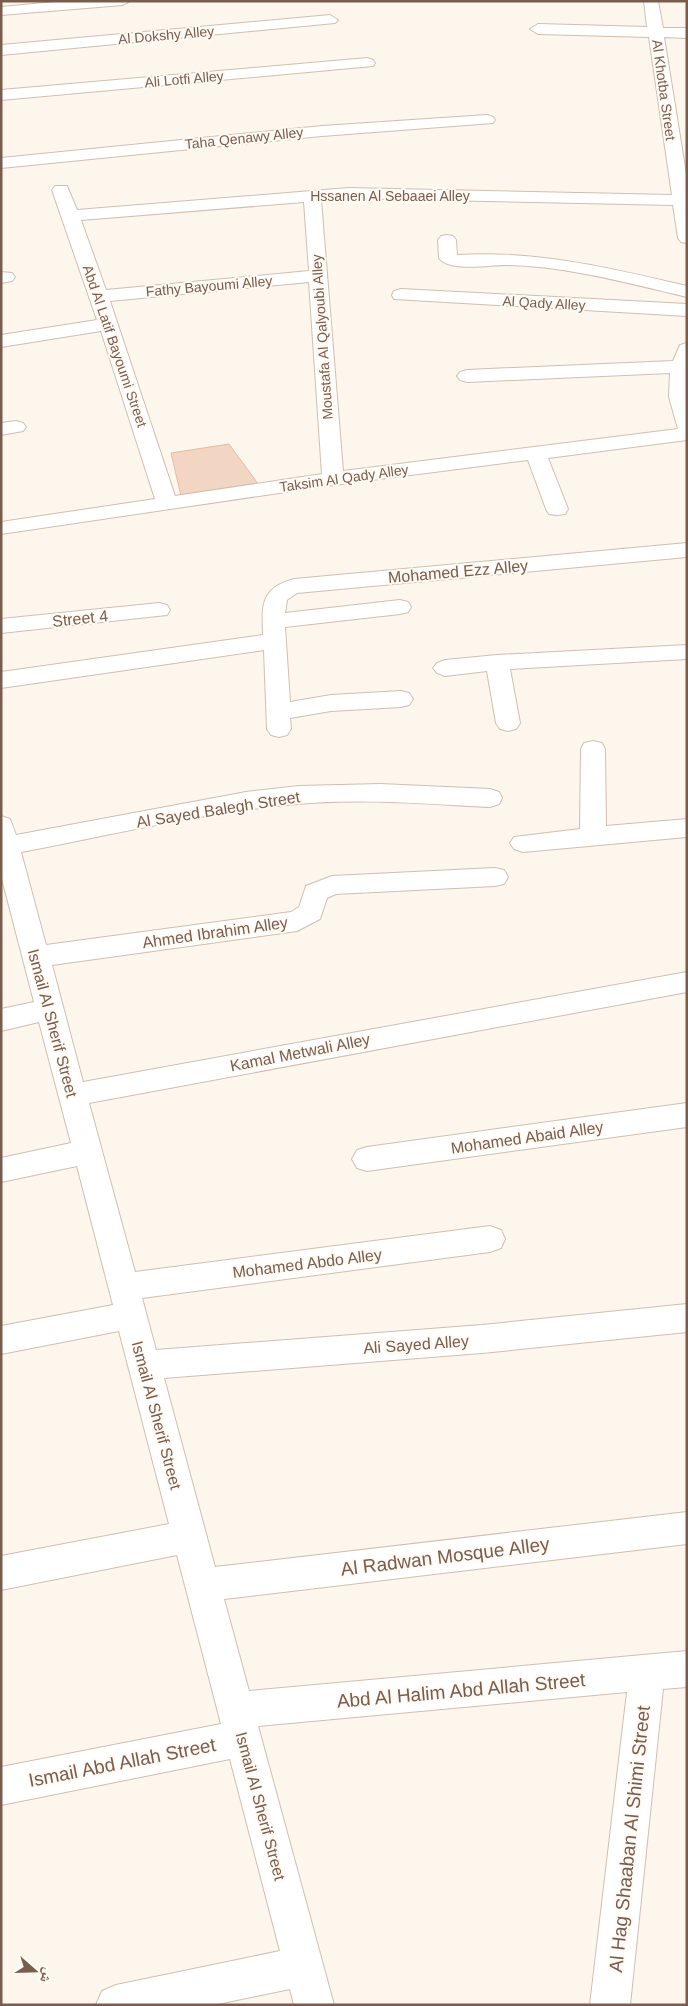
<svg xmlns="http://www.w3.org/2000/svg" width="688" height="2006" font-family="Arial,'Noto Naskh Arabic',sans-serif">
<style>
.building{fill:#f3d5c3;stroke:#e6bba3}
.lines{fill:none;stroke-linecap:round;stroke-linejoin:round}
.street-casing{stroke:#d1beb0;stroke-width:2}
.street{fill:#fff;fill-rule:evenodd}
.labels{text-anchor:middle;stroke-width:4;stroke-linejoin:round;paint-order:stroke}
.far-street-label{font-size:14px;fill:#7a5c4d;stroke:#fffaf3}
.street-label{font-size:16px;fill:#7a5c4d;stroke:#fffaf3}
.near-street-label{font-size:19px;fill:#7a5c4d;stroke:#fffaf3}
</style>
<rect width="100%" height="100%" fill="#fdf6ec"/>
<path class="building" d="M229,444L259,485L181,496L171,453Z"/>
<g class="lines">
<defs>
<g id="street">
<path d="M66,1H130L123,5L1,15V7Z"/>
<path d="M644,1H658L663,28H687V38L664,37L687,180V243L681,242L678,238L673,205L348,198L321,200L343,471L678,429L669,397L670,373L467,382L460,380L457,376L460,372L467,370L673,361L680,345L687,343V440L548,458L568,509L565,514L557,515L549,514L546,509L528,460L333,485L1,534V522L155,499L101,331L1,347V335L97,320L52,190L55,186H67L77,210L348,188L672,195L649,37L538,34L530,29L538,24L647,27ZM304,202L309,271L106,290L81,220ZM309,282L322,474L175,496L110,301Z"/>
<path d="M330,15L338,20L335,23L1,55V45Z"/>
<path d="M367,58L373,60L375,63L373,66L1,100V90Z"/>
<path d="M487,115L493,117L495,120L493,123L322,136L1,168V158L322,126Z"/>
<path d="M447,235L453,236L456,240L457,255C536,250 610,268 687,286V297C627,283 567,266 505,265C489,265 448,272 439,258L438,240L441,236Z"/>
<path d="M1,272L12,273L15,277L12,281L1,283Z"/>
<path d="M401,289L687,304V316L394,299L392,295L394,291Z"/>
<path d="M16,421L23,423L26,427L23,431L1,435V423Z"/>
<path d="M687,543V557L297,593L287,600L285,613L400,600L408,602L411,607L408,612L400,614L285,627L290,702L331,695L401,691L409,693L413,699L409,705L401,707L331,711L290,718L291,729L287,735L279,737L271,735L267,729L264,650L1,688V672L263,635C262,606 260,588 294,579Z"/>
<path d="M159,603L167,605L170,610L167,615L1,633V619Z"/>
<path d="M687,645V659L510,669L520,723L516,729L508,731L500,729L496,723L487,671L445,676L437,673L433,668L437,663L445,660L497,655Z"/>
<path d="M593,741L602,743L605,749L606,826L687,819V837L523,852L514,849L510,843L514,837L580,829L581,749L584,743Z"/>
<path d="M381,784L490,789L499,792L502,798L499,804L490,807C426,804 361,798 297,804C204,812 112,835 21,852L46,945L291,912L299,907L306,886L332,876L495,868L504,870L508,877L504,884L495,886L336,894L327,898L320,919L297,931L52,965L83,1082L687,972V992L89,1103L135,1272L490,1226L501,1230L505,1239L501,1248L490,1252L142,1298L156,1350L482,1325L687,1304V1332L482,1353L164,1378L215,1567L687,1512V1544L224,1599L249,1691L687,1651V1687L663,1689L630,2005H590L627,1692L258,1726L334,2005H294L290,1989L213,2005H96L102,1991L116,1985L280,1951L230,1759L1,1805V1767L221,1724L177,1555L1,1590V1556L169,1524L119,1331L1,1354V1326L113,1305L77,1166L1,1182V1158L71,1143L39,1022L1,1031V1009L34,1002L1,875V816L10,819L16,835L246,792L299,786Z"/>
<path d="M687,1103V1127L367,1171L357,1168L352,1159L357,1150L367,1147Z"/>
</g>
</defs>
<use href="#street" class="street-casing"/>
<use href="#street" class="street"/>
</g>
<g class="labels">
<g class="far-street-label">
<text transform="translate(166 35) rotate(-5)" y="5">Al Dokshy Alley</text>
<text transform="translate(184 79) rotate(-5)" y="5">Ali Lotfi Alley</text>
<text transform="translate(664 90) rotate(82)" y="5">Al Khotba Street</text>
<text transform="translate(244 138) rotate(-6)" y="5">Taha Qenawy Alley</text>
<text x="390" y="201">Hssanen Al Sebaaei Alley</text>
<text transform="translate(209 286) rotate(-5)" y="5">Fathy Bayoumi Alley</text>
<text transform="translate(544 303) rotate(3)" y="5">Al Qady Alley</text>
<text transform="translate(322 337) rotate(-94)" y="5">Moustafa Al Qalyoubi Alley</text>
<text transform="translate(115 346) rotate(71)" y="5">Abd Al Latif Bayoumi Street</text>
<text transform="translate(344 478) rotate(-8)" y="5">Taksim Al Qady Alley</text>
</g>
<g class="street-label">
<text transform="translate(458 571) rotate(-5)" y="6">Mohamed Ezz Alley</text>
<text transform="translate(80 618) rotate(-6)" y="6">Street 4</text>
<text transform="translate(218 809) rotate(-9)" y="6">Al Sayed Balegh Street</text>
<text transform="translate(215 932) rotate(-8)" y="6">Ahmed Ibrahim Alley</text>
<text transform="translate(53 1023) rotate(75)" y="6">Ismail Al Sherif Street</text>
<text transform="translate(300 1052) rotate(-11)" y="6">Kamal Metwali Alley</text>
<text transform="translate(527 1137) rotate(-8)" y="6">Mohamed Abaid Alley</text>
<text transform="translate(307 1263) rotate(-7)" y="6">Mohamed Abdo Alley</text>
<text transform="translate(416 1344) rotate(-4)" y="6">Ali Sayed Alley</text>
<text transform="translate(157 1415) rotate(75)" y="6">Ismail Al Sherif Street</text>
<text transform="translate(261 1806) rotate(75)" y="6">Ismail Al Sherif Street</text>
</g>
<g class="near-street-label">
<text transform="translate(445 1556) rotate(-7)" y="7">Al Radwan Mosque Alley</text>
<text transform="translate(461 1690) rotate(-5)" y="7">Abd Al Halim Abd Allah Street</text>
<text transform="translate(122 1762) rotate(-11)" y="7">Ismail Abd Allah Street</text>
<text transform="translate(629 1839) rotate(-84)" y="7">Al Hag Shaaban Al Shimi Street</text>
</g>
</g>
<rect width="688" height="2006" fill="none" stroke="#7a5c4d" stroke-width="5"/>
<g transform="translate(35 1971) rotate(110)" stroke="#fffaf3" stroke-width="4" paint-order="stroke">
<path d="M0-4L9 19L0 12L-9 19Z" fill="#7a5c4d"/>
<text y="-8" font-size="14" font-weight="bold" text-anchor="middle" fill="#7a5c4d">ش</text>
</g>
</svg>
